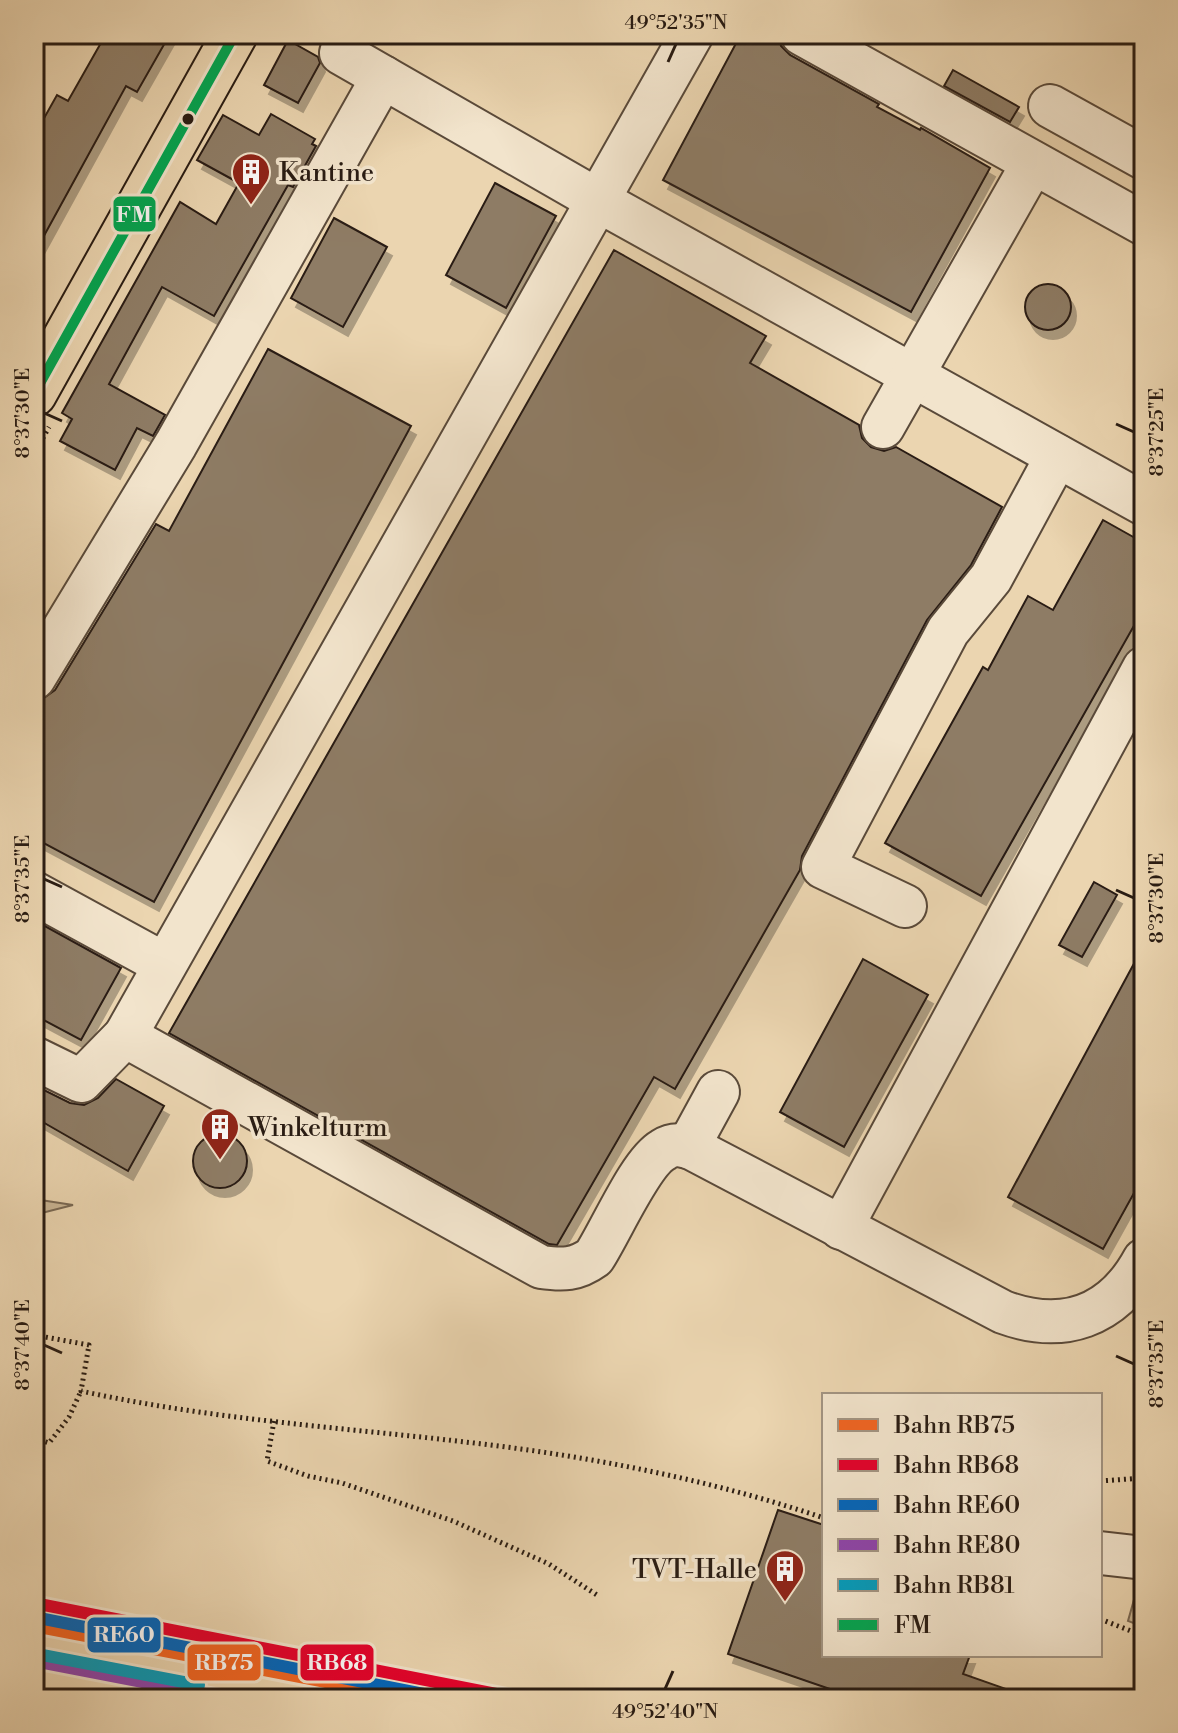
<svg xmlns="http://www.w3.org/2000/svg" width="1178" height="1733" font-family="'Libre Bodoni',serif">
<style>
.green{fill:#cab695;stroke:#7a6954;stroke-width:2}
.building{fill:#8e7c65;stroke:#291c13;stroke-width:2;filter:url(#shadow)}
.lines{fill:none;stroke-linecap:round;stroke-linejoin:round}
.minor-casing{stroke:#5a4a3a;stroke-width:46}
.major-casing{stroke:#291c13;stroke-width:48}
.path{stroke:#291c13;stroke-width:5;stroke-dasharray:2 4;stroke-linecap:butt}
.minor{stroke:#f2e4cc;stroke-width:42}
.major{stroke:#ebd5b0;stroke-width:44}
.bus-1-casing{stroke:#f2e4cc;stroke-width:16}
.bus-1{stroke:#00a651;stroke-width:10}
.rail-1-casing{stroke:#f2e4cc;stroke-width:18}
.rail-2-casing{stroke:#f2e4cc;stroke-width:18}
.rail-3-casing{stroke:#f2e4cc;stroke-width:18}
.rail-4-casing{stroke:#f2e4cc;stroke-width:18}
.rail-5-casing{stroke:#f2e4cc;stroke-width:18}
.rail-1{stroke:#f26522;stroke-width:12}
.rail-2{stroke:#e4002b;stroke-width:12}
.rail-3{stroke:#0065bd;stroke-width:12}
.rail-4{stroke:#8e44ad;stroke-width:12}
.rail-5{stroke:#049bbb;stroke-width:12}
.ticks{fill:none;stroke:#291c13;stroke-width:3}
.bus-dot{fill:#291c13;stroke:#f2e4cc;stroke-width:3}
.labels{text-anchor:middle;stroke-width:7;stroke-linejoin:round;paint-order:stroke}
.poi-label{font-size:26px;fill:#291c13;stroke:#f2e4cc;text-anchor:start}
.line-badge{stroke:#f2e4cc;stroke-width:3}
.badge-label{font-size:22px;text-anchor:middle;font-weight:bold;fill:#fff}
.neatline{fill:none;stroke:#291c13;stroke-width:3}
.ticks-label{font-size:20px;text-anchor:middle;fill:#291c13}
</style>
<defs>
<filter id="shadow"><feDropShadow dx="5" dy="9" stdDeviation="0" flood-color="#0004"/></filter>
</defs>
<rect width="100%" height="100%" fill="#ebd5b0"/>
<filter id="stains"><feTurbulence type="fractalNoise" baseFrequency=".0025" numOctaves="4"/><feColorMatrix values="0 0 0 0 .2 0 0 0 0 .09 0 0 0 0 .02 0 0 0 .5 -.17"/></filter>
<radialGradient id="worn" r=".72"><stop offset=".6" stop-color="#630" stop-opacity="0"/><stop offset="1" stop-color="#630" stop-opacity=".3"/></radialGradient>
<g class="green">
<path d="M34,1199L73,1205L34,1215Z"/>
<path d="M1135,1596L1144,1597V1627L1128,1621Z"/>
</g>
<g class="building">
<path d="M106,34H170L137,92L126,86L34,254V136L57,95L68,101Z"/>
<path d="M741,34L759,43L765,34H778L781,46L790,55L879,104L877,107L920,130L921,128L990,168L911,312L663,180Z"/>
<path d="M288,40L318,57L320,63L298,103L264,85Z"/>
<path d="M953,70L1019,107L1010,122L944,86Z"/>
<path d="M271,114L315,139L312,144L316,146L293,187L288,185L214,316L162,287L109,384L165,415L153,436L137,428L115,470L60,441L72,419L62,413L180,202L216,224L239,183L197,160L223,115L259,135Z"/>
<path d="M495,183L556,216L506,308L446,275Z"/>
<path d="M334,218L387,247L343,327L291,298Z"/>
<path d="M614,250L766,336L750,363L859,425L862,438L871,447L884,451L896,447L1002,507L971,565L927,620L802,856L800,870L675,1089L654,1077L557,1245L549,1244L169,1033Z"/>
<circle cx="1048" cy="307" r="23"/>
<path d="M268,349L411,426L154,902L34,838V705L55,690L156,524L169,531Z"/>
<path d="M1103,520L1144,543V608L981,896L885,843L983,667L988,670L1028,596L1053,610Z"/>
<path d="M1094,882L1117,895L1082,957L1059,945Z"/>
<path d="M34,920L121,968L81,1040L34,1015Z"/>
<path d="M1144,945V1175L1103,1249L1008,1197Z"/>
<path d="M863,959L928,995L844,1147L780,1112Z"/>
<path d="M116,1079L164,1106L128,1171L34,1117V1085L70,1103L84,1105L98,1098Z"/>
<circle cx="220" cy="1161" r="27"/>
<path d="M778,1510L824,1525V1655H970L963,1674L1023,1695V1699H859L728,1654Z"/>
</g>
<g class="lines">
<defs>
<g id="minor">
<path d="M692,34L125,1036L541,1267C563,1270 576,1270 594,1257C611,1231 640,1163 663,1150C674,1143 682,1145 693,1149L1003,1312C1063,1334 1113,1317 1144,1260"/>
<path d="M802,34L1144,224"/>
<path d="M341,53L599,201L1144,504"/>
<path d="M1050,106L1144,158"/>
<path d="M883,427L1033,163"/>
<path d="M34,678L176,444L383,77"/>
<path d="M34,893L164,964"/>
<path d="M905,906L823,867L948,631L991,578L1057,456"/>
<path d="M34,1058L81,1081L125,1036"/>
<path d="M688,1147L718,1092"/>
<path d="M841,1228L1144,668"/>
<path d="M1100,1553L1144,1558"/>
</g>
<path id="major" d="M34,394L235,34"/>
</defs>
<use href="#minor" class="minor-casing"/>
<use href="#major" class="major-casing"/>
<g class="path">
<path d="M34,454L49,427"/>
<path d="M34,1335L89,1345L81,1391C226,1423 375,1429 521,1449C623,1463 726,1485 824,1518"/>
<path d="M274,1421L267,1461L308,1476L342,1483L453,1521L549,1564L597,1595"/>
<path d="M34,1438L49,1443L69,1417L81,1391"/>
<path d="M1100,1481L1144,1478"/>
<path d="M1100,1619L1144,1636"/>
</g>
<use href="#minor" class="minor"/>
<use href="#major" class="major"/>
<defs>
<path id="bus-1" d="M34,394L235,34"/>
</defs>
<use href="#bus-1" class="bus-1-casing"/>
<use href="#bus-1" class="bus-1"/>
<defs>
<path id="rail-1" d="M34,1626L414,1699"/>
<path id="rail-2" d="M34,1603L522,1699"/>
<path id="rail-3" d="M34,1617L449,1699"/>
<path id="rail-4" d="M34,1661L231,1699"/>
<path id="rail-5" d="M37,1654L199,1685"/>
</defs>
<use href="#rail-1" class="rail-1-casing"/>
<use href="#rail-2" class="rail-2-casing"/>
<use href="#rail-3" class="rail-3-casing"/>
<use href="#rail-4" class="rail-4-casing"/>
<use href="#rail-5" class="rail-5-casing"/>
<use href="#rail-1" class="rail-1"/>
<use href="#rail-2" class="rail-2"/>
<use href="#rail-3" class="rail-3"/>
<use href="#rail-4" class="rail-4"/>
<use href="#rail-5" class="rail-5"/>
</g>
<path class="ticks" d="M668,62L676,44M44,413L62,421M1116,424L1134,432M44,879L62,887M1116,890L1134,898M44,1345L62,1353M1116,1356L1134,1364M665,1689L673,1671"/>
<defs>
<symbol id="building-pin" viewBox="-11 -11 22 30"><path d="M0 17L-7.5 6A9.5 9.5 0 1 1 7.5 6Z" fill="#8f2418" stroke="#f2e4cc"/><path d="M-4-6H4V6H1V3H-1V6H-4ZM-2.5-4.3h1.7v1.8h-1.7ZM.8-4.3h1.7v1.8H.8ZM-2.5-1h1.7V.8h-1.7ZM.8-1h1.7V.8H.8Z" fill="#fff"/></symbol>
</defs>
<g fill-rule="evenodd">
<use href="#building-pin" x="229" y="150" width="44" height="60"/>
<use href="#building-pin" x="198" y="1105" width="44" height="60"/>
<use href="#building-pin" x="763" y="1547" width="44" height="60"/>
</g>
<circle class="bus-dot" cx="188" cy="119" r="7"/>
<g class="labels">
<g class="poi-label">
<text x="279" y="181">Kantine</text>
<text x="248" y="1136">Winkelturm</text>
<text x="757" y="1578" text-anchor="end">TVT-Halle</text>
</g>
</g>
<g class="line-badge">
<rect x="112" y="195" width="45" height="38" rx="8" fill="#00a651"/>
<rect x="86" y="1616" width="76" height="38" rx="8" fill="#0065bd"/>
<rect x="186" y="1643" width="76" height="39" rx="8" fill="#f26522"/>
<rect x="299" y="1643" width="76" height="39" rx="8" fill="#e4002b"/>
</g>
<g class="badge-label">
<text x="134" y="222">FM</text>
<text x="124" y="1642">RE60</text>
<text x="224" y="1670">RB75</text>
<text x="337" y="1670">RB68</text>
</g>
<rect width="1178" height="1733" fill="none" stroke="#ebd5b0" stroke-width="88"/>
<rect x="822" y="1393" width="280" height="264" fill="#f2e4cc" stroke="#a29482" stroke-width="2"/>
<rect x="838" y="1419" width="40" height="12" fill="#f26522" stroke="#a29482" stroke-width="2"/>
<text x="894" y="1433" font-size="24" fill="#291c13">Bahn RB75</text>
<rect x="838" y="1459" width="40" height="12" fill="#e4002b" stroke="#a29482" stroke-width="2"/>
<text x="894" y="1473" font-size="24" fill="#291c13">Bahn RB68</text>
<rect x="838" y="1499" width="40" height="12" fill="#0065bd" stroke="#a29482" stroke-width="2"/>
<text x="894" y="1513" font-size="24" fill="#291c13">Bahn RE60</text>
<rect x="838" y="1539" width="40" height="12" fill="#8e44ad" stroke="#a29482" stroke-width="2"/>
<text x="894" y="1553" font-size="24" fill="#291c13">Bahn RE80</text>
<rect x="838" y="1579" width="40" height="12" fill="#049bbb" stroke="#a29482" stroke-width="2"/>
<text x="894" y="1593" font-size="24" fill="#291c13">Bahn RB81</text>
<rect x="838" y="1619" width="40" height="12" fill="#00a651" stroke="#a29482" stroke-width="2"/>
<text x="894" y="1633" font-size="24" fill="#291c13">FM</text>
<rect x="44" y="44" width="1090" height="1645" class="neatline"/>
<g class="ticks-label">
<text x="676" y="29">49°52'35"N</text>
<text transform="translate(22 413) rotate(-90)" y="7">8°37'30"E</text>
<text transform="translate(1156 432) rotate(-90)" y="7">8°37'25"E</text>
<text transform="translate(22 879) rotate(-90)" y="7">8°37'35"E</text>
<text transform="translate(1156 898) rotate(-90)" y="7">8°37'30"E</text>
<text transform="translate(22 1345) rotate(-90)" y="7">8°37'40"E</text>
<text transform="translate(1156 1364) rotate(-90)" y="7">8°37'35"E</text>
<text x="665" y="1718">49°52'40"N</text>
</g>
<rect width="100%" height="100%" filter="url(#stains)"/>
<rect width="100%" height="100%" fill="url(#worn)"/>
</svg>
